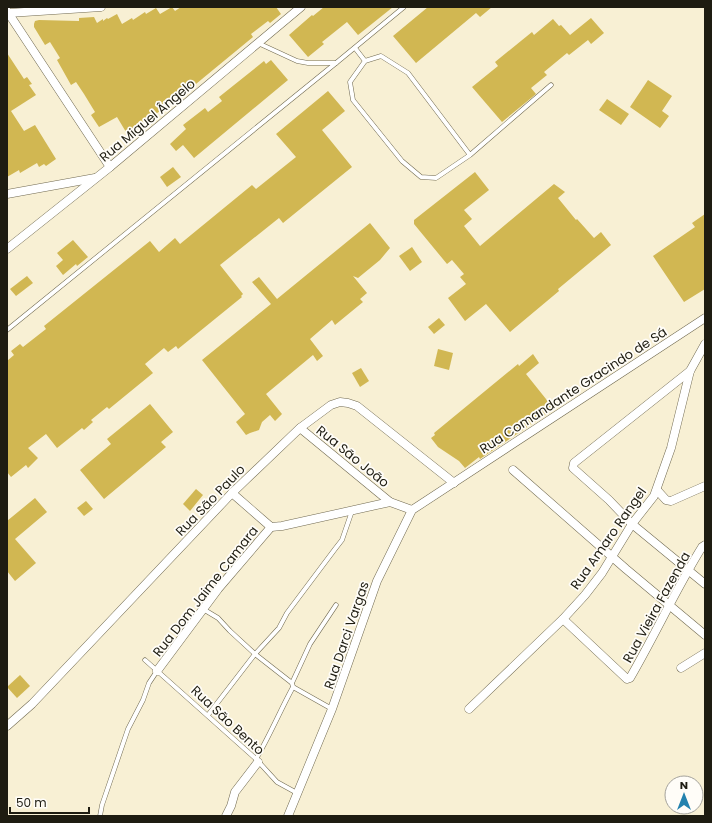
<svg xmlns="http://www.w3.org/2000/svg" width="712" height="823" font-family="Poppins,sans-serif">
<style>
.building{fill:#d1b752}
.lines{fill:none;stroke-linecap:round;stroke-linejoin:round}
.lane-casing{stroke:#716a51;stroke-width:5}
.street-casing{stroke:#716a51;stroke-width:9}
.lane{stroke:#fff;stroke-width:4}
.street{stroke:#fff;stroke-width:8}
.labels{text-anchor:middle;stroke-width:3.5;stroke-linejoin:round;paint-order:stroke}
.street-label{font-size:13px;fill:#1e1c11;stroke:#fffdf8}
</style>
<rect width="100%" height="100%" fill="#f8f0d4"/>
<g class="building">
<path d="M172,7L175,11L181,7H276L281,14L270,23L268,21L251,34L253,37L185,93L182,89L160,106L162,110L126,132L117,117L99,127L91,115L95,112L84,94L76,82L71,85L57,60L60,58L50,42L45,45L34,27V24L35,21L39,20L79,21V18L94,17L97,23L103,19V21L107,18L108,19L117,14L122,24L132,18L133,20L145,12L146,14L156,8L160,14Z"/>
<path d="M324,7H393L358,35L347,22L322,42L324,44L308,57L289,35L312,15L313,16Z"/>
<path d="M428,7H492L480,17L476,13L416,63L393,36Z"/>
<path d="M591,18L604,33L591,44L588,40L569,55L567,53L544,72L547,75L531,88L536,94L502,122L472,87L498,66L495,62L532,32L534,35L553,19L559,26L561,25L570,35Z"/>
<path d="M7,53L24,79L27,77L32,84L29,85L36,95L11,111L24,131L35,125L56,159L46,166L44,164L39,167L37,163L20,173L19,170L7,177Z"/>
<path d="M271,60L288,80L194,158L183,145L176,151L170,144L186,129L183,125L205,108L208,112L222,101L219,97L264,61L266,64Z"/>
<path d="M648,80L672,96L662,111L669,116L660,128L630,107Z"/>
<path d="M328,91L345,111L322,130L352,167L283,223L279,218L220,265L243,294L241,296L242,297L178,349L176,346L168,352L164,348L145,364L153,373L109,409L107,407L91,420L93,422L84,430L82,428L57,448L46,434L28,448L38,458L28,468L26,465L11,477L7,472V361L14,355L11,351L20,344L23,347L46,329L44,326L150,241L159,252L175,238L180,244L252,185L256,189L296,157L276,134Z"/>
<path d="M607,99L629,114L621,125L599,110Z"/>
<path d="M173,167L181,177L167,187L160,177Z"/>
<path d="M475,172L489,190L464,210L472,219L464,226L480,246L554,184L565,192L558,198L576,220L577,219L594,238L601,232L611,245L558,289L559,291L510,332L486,304L465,321L448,298L466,284L460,277L464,274L452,260L447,264L414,224V220Z"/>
<path d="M705,214V289L684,302L653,256L695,227L692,223Z"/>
<path d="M370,223L390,248L380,260L358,278L353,276L367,293L360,299L363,302L335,325L332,320L310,339L323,356L317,361L313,355L266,394L282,414L275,421L270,415L262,422L259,430L250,433L246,435L236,422L245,414L202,360L271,304L252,282L259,277L277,299Z"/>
<path d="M73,240L88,257L77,266L76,264L63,275L56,266L63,260L57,253Z"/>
<path d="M412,247L422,262L410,271L399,256Z"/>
<path d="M27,276L33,283L16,296L10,289Z"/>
<path d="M439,318L445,325L434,334L428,327Z"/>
<path d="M438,349L453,353L449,370L434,366Z"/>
<path d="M533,354L539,363L526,374L554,409L480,459L479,457L465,468L459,461L438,447L431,438L435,435L434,433L518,364L519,366Z"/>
<path d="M361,368L369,381L360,387L352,373Z"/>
<path d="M150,404L173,432L161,442L166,447L104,499L80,470L111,444L107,439Z"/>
<path d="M196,489L203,495L190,511L183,504Z"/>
<path d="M35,498L47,512L15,539L36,563L15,581L7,571V521Z"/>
<path d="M86,501L93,509L84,516L77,508Z"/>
<path d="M20,675L30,686L17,698L7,687Z"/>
</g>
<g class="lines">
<defs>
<g id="lane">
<path d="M258,43L297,61L308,63H336L404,7"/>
<path d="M355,48L365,61"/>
<path d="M470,155L408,73L381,56L365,61L350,82L353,100L402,161L421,177L436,178L470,155L551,85"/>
<path d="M7,330L336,63"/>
<path d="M203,609L218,618L230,631L255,654L292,683L293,687L332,709"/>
<path d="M145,660L256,759L277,782L297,793"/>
<path d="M292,683L310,644L336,605"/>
<path d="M208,715L255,654L279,628L287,613L335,549L342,540L352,511"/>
<path d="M256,759C270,735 280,711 293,687"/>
<path d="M100,816L102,805L128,729L143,700L149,683L157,671"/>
</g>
<g id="street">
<path d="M7,11L110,167"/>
<path d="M9,13L101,7"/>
<path d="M7,194L95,178"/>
<path d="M7,249L110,167L301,7"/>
<path d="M690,371L574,463L573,468L609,500L632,524L705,584"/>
<path d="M300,428L390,502"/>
<path d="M513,470L626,569L705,635"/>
<path d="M657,490L666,500L671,501L705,486"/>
<path d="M232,493L271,527L282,526L390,502L412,510"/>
<path d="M563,619L627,679L630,678C655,635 676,589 702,547L705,545"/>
<path d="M681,668L705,653"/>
<path d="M157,671L218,589L271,527"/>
<path d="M469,709L563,619L585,595L602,573L632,524L654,496L671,448L690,371L705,344"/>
<path d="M7,726L32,704L232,493L300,428L331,405L340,402L348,403L357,406L454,483"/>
<path d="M226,816L231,806L235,792L258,762"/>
<path d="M288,816L332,709L377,581L412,510L705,318"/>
</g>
</defs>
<use href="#lane" class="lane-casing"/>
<use href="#street" class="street-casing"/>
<use href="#lane" class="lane"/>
<use href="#street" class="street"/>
</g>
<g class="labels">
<g class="street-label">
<text transform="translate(147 120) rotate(-40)" y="5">Rua Miguel Ângelo</text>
<text transform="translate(573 390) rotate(-33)" y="5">Rua Comandante Gracindo de Sá</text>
<text transform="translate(353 456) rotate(39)" y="5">Rua São João</text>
<text transform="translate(210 500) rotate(-46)" y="5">Rua São Paulo</text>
<text transform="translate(608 538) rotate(-55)" y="5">Rua Amaro Rangel</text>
<text transform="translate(205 591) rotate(-52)" y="5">Rua Dom Jaime Camara</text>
<text transform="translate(656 607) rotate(-61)" y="5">Rua Vieira Fazenda</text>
<text transform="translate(346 635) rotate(-71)" y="5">Rua Darci Vargas</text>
<text transform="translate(228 720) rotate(43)" y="5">Rua São Bento</text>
</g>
</g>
<rect width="712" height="823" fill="none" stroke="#1e1c11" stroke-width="16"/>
<g transform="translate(684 795)"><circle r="19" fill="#fffdf8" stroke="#a5a39c"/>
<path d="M0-3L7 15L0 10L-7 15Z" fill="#2482ae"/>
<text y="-6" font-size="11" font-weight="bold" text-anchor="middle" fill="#1e1c11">N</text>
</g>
<path d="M10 807v6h79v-6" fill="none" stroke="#1e1c11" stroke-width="2"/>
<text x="16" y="807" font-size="12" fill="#1e1c11" stroke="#fffdf8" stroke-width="3" paint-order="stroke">50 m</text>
</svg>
